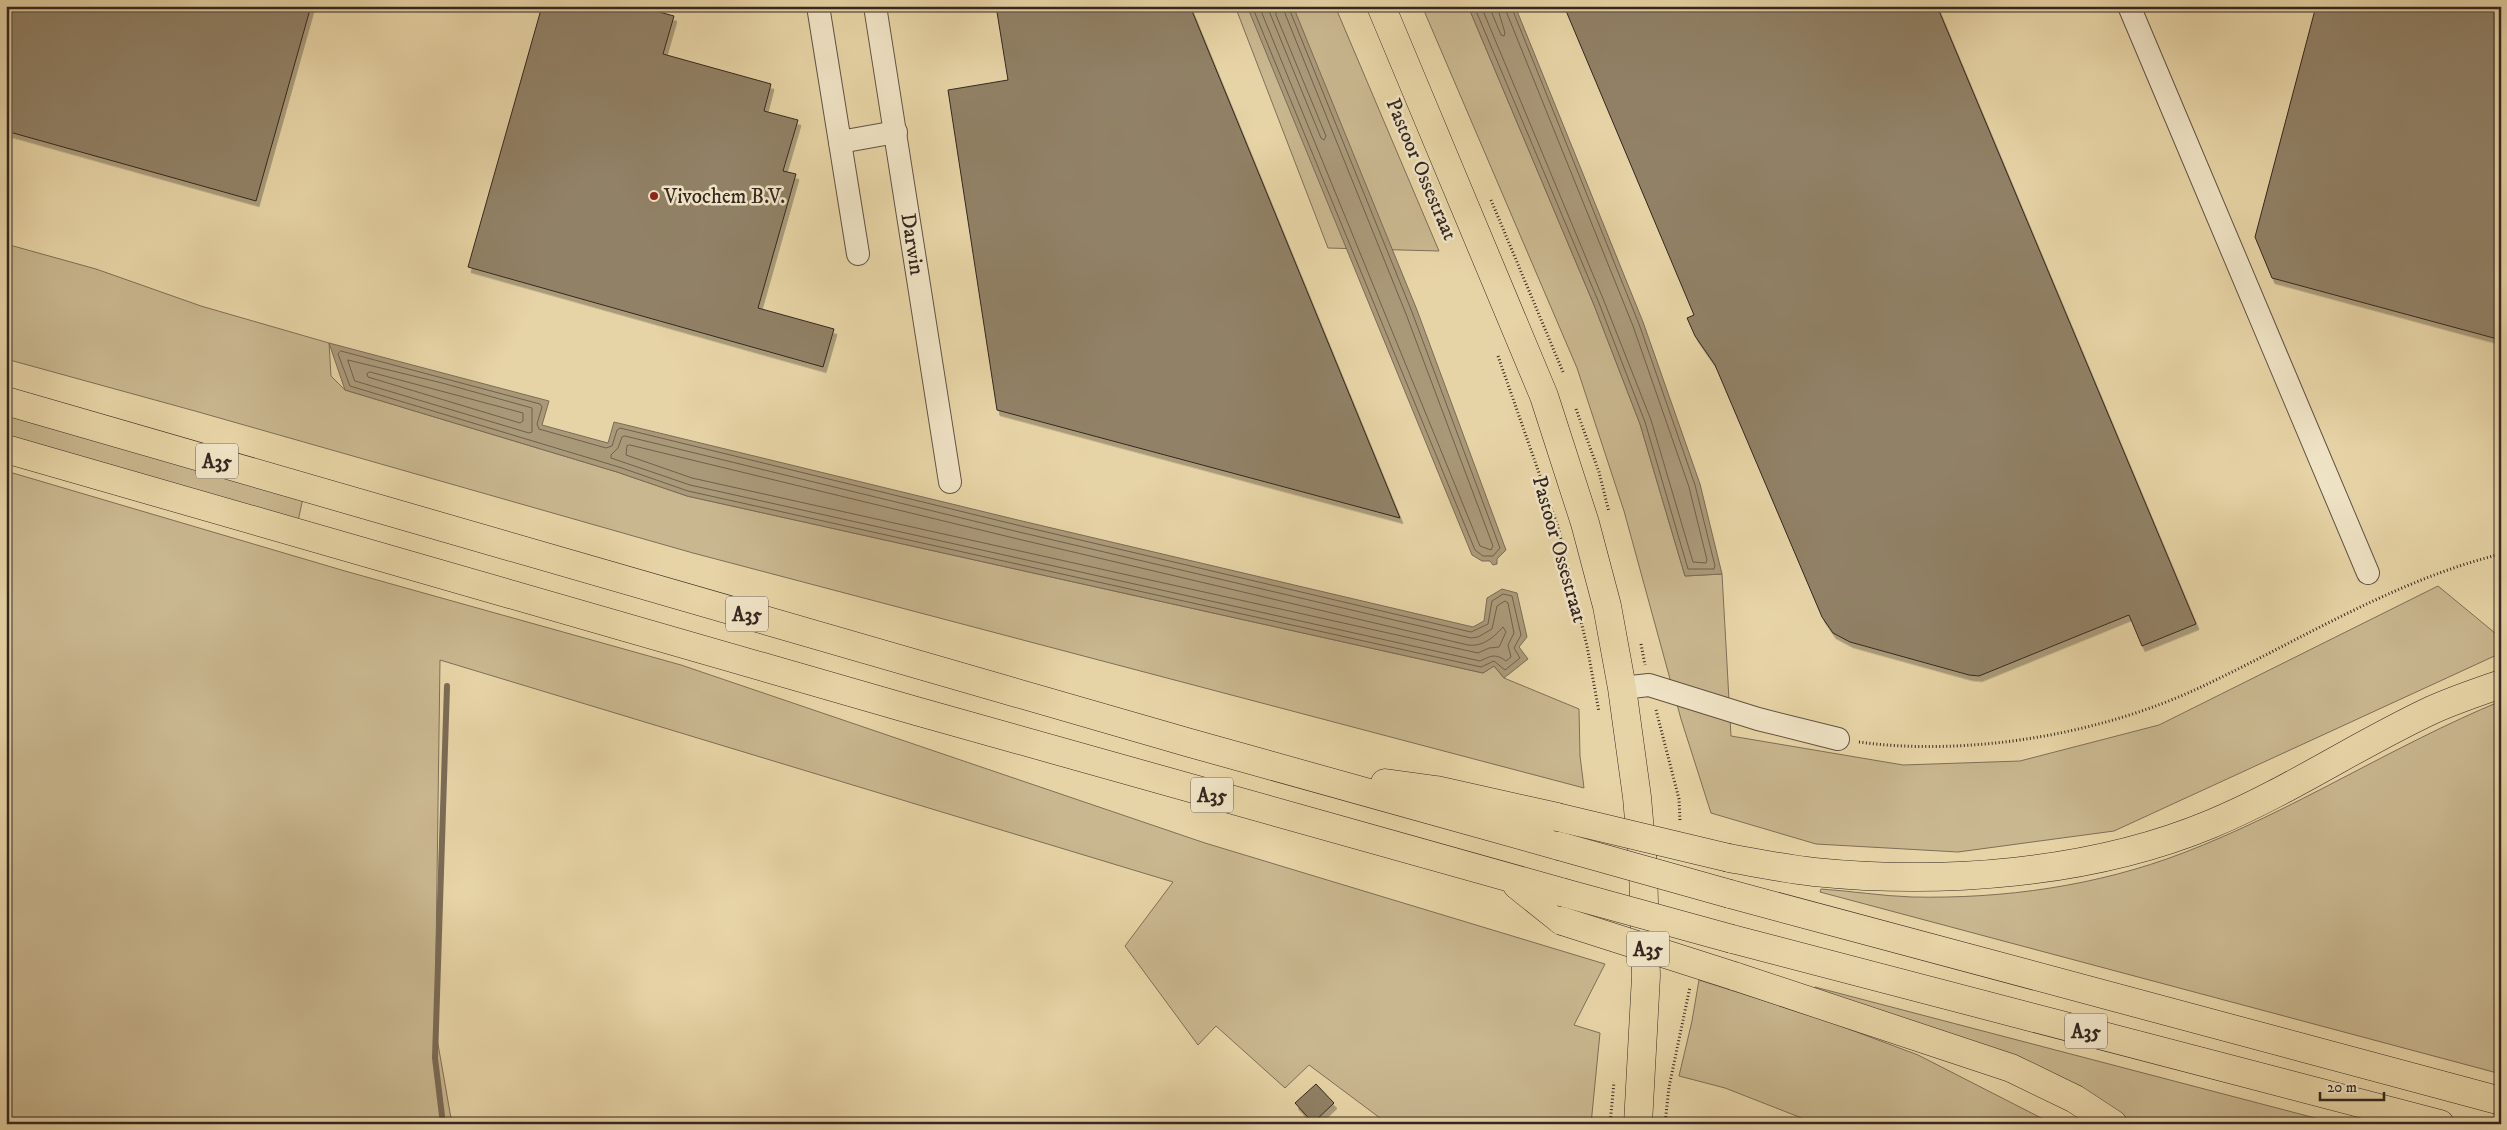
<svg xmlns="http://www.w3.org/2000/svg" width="2507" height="1130" font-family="'IM FELL DW Pica',serif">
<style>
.green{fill:#c9b78f;stroke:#7e6f58}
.water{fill:#aa9979;stroke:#7b6b56}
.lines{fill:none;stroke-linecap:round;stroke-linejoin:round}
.shore{stroke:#6f604d;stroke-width:1}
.stream{stroke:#7b6b56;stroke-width:6}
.building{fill:#918166;stroke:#342721;filter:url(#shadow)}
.minor-casing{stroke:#615242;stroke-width:24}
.major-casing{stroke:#342721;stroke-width:29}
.highway-casing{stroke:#342721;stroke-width:29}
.path{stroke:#342721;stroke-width:3;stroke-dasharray:1 2.5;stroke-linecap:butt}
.minor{stroke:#efe3c5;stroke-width:22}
.major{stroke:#e7d4a6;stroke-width:28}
.highway{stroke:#e7d4a6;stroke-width:28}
.highway-bridge-casing{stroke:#342721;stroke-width:29;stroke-linecap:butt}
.highway-bridge{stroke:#e7d4a6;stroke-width:28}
.poi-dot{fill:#8f2418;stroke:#efe3c5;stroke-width:2}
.labels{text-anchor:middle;stroke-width:5;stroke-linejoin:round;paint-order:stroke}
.shield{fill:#efe3c5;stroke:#6c5f52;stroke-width:1}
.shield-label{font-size:20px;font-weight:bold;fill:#342721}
.street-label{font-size:21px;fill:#342721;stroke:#efe3c5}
.poi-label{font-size:21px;fill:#342721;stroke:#efe3c5;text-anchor:start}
</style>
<defs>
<filter id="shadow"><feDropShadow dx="3" dy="5.5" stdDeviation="0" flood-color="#0004"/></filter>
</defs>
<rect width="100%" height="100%" fill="#e7d4a6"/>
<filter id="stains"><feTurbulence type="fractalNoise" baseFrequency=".004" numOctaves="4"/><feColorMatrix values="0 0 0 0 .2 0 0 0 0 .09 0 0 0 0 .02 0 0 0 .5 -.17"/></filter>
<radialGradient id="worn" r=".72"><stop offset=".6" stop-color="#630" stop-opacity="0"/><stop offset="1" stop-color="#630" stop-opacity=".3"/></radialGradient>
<g class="green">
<path d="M1235,6H1335L1439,251L1328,248Z"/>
<path d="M1422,6H1468L1594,305L1640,424L1685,576L1722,574L1731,736L1903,765L2020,761L2159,725L2438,586L2501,638V653L2114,831L1958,852L1816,844L1711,813L1681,719L1624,511L1577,368Z"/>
<path d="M6,244L96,269L201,306L329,343L331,376L345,390L617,472L687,496L1483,673L1494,666L1504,678L1579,709L1580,756L1584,788L693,553L195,411L6,359Z"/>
<path d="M6,404L305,489L298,521L6,436Z"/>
<path d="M6,471L345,571L681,665L1205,843L1605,964L1574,1025L1600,1033L1591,1124H1375L1380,1118L1309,1065L1285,1088L1216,1026L1198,1045L1125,946L1173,882L440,660L435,1027L452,1124H6Z"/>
<path d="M2501,701V1074L1820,892L1821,889C1851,891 1882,896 1912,897C2004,899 2097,886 2183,853C2293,811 2392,746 2501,701Z"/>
<path d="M1699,980L1822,1019L1918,1055L2053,1124H1817L1725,1088L1679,1076L1692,1021Z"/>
<path d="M1815,987L2338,1124H2135L2077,1088L1814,989Z"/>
</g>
<g class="water">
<path d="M1247,6H1293L1417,310L1506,550L1497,559V564L1493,565L1490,561H1482L1472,555Z"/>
<path d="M1468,6H1515L1643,322L1700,484L1722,574L1685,576L1640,424L1594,305Z"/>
<path d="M329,343L549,401L542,425L608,443L614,422L1022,521L1473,627L1484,621L1487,598L1502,589L1517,593L1527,637L1519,647L1528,659L1504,678L1494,666L1483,673L687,496L617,472L345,390Z"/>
</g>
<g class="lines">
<g class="shore">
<path d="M1252,6L1475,550L1483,556H1493L1500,548L1412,312L1288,6"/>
<path d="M1259,6L1480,546L1491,550L1493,546L1406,314L1282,6"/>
<path d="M1267,6L1321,138L1324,140L1326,136L1276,15L1275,6"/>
<path d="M1474,6L1599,303L1645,422L1688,569H1714L1715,566L1695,485L1639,324L1511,6"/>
<path d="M1481,6L1604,301L1651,420L1693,562L1706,563L1707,560L1689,487L1633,326L1504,6"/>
<path d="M1489,6L1501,35L1504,36L1505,33L1497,6"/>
<path d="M341,351L540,404L542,407L537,424L539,429L606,448L612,446L617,430L620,428L1021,526L1471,632L1488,624L1492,601L1503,594L1512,596L1521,635L1514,648L1520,658L1505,670L1494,661L1481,667L688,491L619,467L350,386L338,354Z"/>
<path d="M348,360L442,383L532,408V432L529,433L355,381Z"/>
<path d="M370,372L523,413V421L520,423L368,377L367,374Z"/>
<path d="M625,436L1019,532L1471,638L1478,637L1492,629L1497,606L1505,601L1508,603L1514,633L1508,645L1511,657L1506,661C1495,653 1491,656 1480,661L690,485L611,458V455L618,448L622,437Z"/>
<path d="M630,445L1018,539L1468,645C1483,647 1494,637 1503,627L1506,632L1499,647L1489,648L1478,653L692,478L626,455L627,446Z"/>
</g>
<path class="stream" d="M443,1124L435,1058L447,686"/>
</g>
<g class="building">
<path d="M6,6H311L256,201L6,131Z"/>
<path d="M542,6H637L674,16L663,54L771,84L764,111L798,120L783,171L796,174L758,308L834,329L823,367L468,267Z"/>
<path d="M996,6H1190L1400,518L997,410L948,90L1008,80Z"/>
<path d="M1564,6H1937L2196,624L2142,646L2129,615L1979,676L1969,675L1850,642L1833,633L1822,617L1715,365L1695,336L1687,318L1694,315Z"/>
<path d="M2316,6H2501V340L2272,278L2255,237Z"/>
<path d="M1316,1084L1334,1103L1313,1123L1295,1103Z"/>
</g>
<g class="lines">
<defs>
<g id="minor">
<path d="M818,6L858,254"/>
<path d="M875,6L950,482"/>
<path d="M2129,6L2368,573"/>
<path d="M840,142L896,132"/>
<path d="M1622,688L1649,685L1758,719L1838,739"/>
</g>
<path id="major" d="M1381,6L1544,396L1585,523L1607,606L1622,688L1637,797L1643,866L1646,976L1638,1124"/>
<g id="highway">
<path d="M6,401L1190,743L1559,846"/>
<path d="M6,449L916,711L1561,892"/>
<path d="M1385,783L1436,790L1557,817"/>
<path d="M1729,858C1757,863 1786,869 1814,872C1942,885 2091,874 2211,824C2288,792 2357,745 2432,710C2454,700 2478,692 2501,684"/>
<path d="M1517,885L1562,921"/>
<path d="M1730,894L2501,1101"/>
<path d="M1732,939L2440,1124"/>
<path d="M1734,976L2011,1068L2075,1099L2113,1124"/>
</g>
</defs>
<use href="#minor" class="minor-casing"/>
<use href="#major" class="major-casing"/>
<use href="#highway" class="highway-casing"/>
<g class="path">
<path d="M1491,200L1563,372"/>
<path d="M1498,356L1558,527L1587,646L1599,712"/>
<path d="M1576,409L1599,472L1609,512"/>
<path d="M1641,644L1645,665"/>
<path d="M1656,710L1679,799L1680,821"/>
<path d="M1859,742C1969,757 2102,734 2201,687C2299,641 2395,580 2501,554"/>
<path d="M1610,1124L1614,1082"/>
<path d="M1665,1124L1669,1087L1690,987"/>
</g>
<use href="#minor" class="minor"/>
<use href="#major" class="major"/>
<use href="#highway" class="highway"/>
<defs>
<g id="highway-bridge">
<path d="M1557,817L1729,858"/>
<path d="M1559,846L1730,894"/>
<path d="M1561,892L1732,939"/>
<path d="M1562,921L1734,976"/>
</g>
</defs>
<use href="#highway-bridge" class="highway-bridge-casing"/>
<use href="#highway-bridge" class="highway-bridge"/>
</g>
<circle class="poi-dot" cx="654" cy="196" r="5"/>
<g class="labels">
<g class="shield">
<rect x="196" y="443.5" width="42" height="35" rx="4"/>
<rect x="726" y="596.5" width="42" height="35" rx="4"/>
<rect x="1191" y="777.5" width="42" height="35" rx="4"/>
<rect x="1627" y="931.5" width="42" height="35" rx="4"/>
<rect x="2065" y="1013.5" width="42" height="35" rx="4"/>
</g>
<g class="shield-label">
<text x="217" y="468">A35</text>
<text x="747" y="621">A35</text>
<text x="1212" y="802">A35</text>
<text x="1648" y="956">A35</text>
<text x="2086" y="1038">A35</text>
</g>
<g class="street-label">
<text transform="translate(1422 169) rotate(67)" y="7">Pastoor Ossestraat</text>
<text transform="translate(913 244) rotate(81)" y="7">Darwin</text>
<text transform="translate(1560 549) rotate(74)" y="7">Pastoor Ossestraat</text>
</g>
<g class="poi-label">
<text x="664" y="203">Vivochem B.V.</text>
</g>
</g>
<rect width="2507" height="1130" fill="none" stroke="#e7d4a6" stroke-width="25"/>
<rect x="8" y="8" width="2492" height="1115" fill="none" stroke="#342721" stroke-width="2.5"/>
<rect x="12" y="12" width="2482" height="1105" fill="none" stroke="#342721"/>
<path d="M2320 1092v8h64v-8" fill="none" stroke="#342721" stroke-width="2.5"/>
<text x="2327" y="1092" font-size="15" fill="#342721" stroke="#efe3c5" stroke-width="4" paint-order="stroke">20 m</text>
<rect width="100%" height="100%" filter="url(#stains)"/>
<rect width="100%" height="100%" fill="url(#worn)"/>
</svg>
